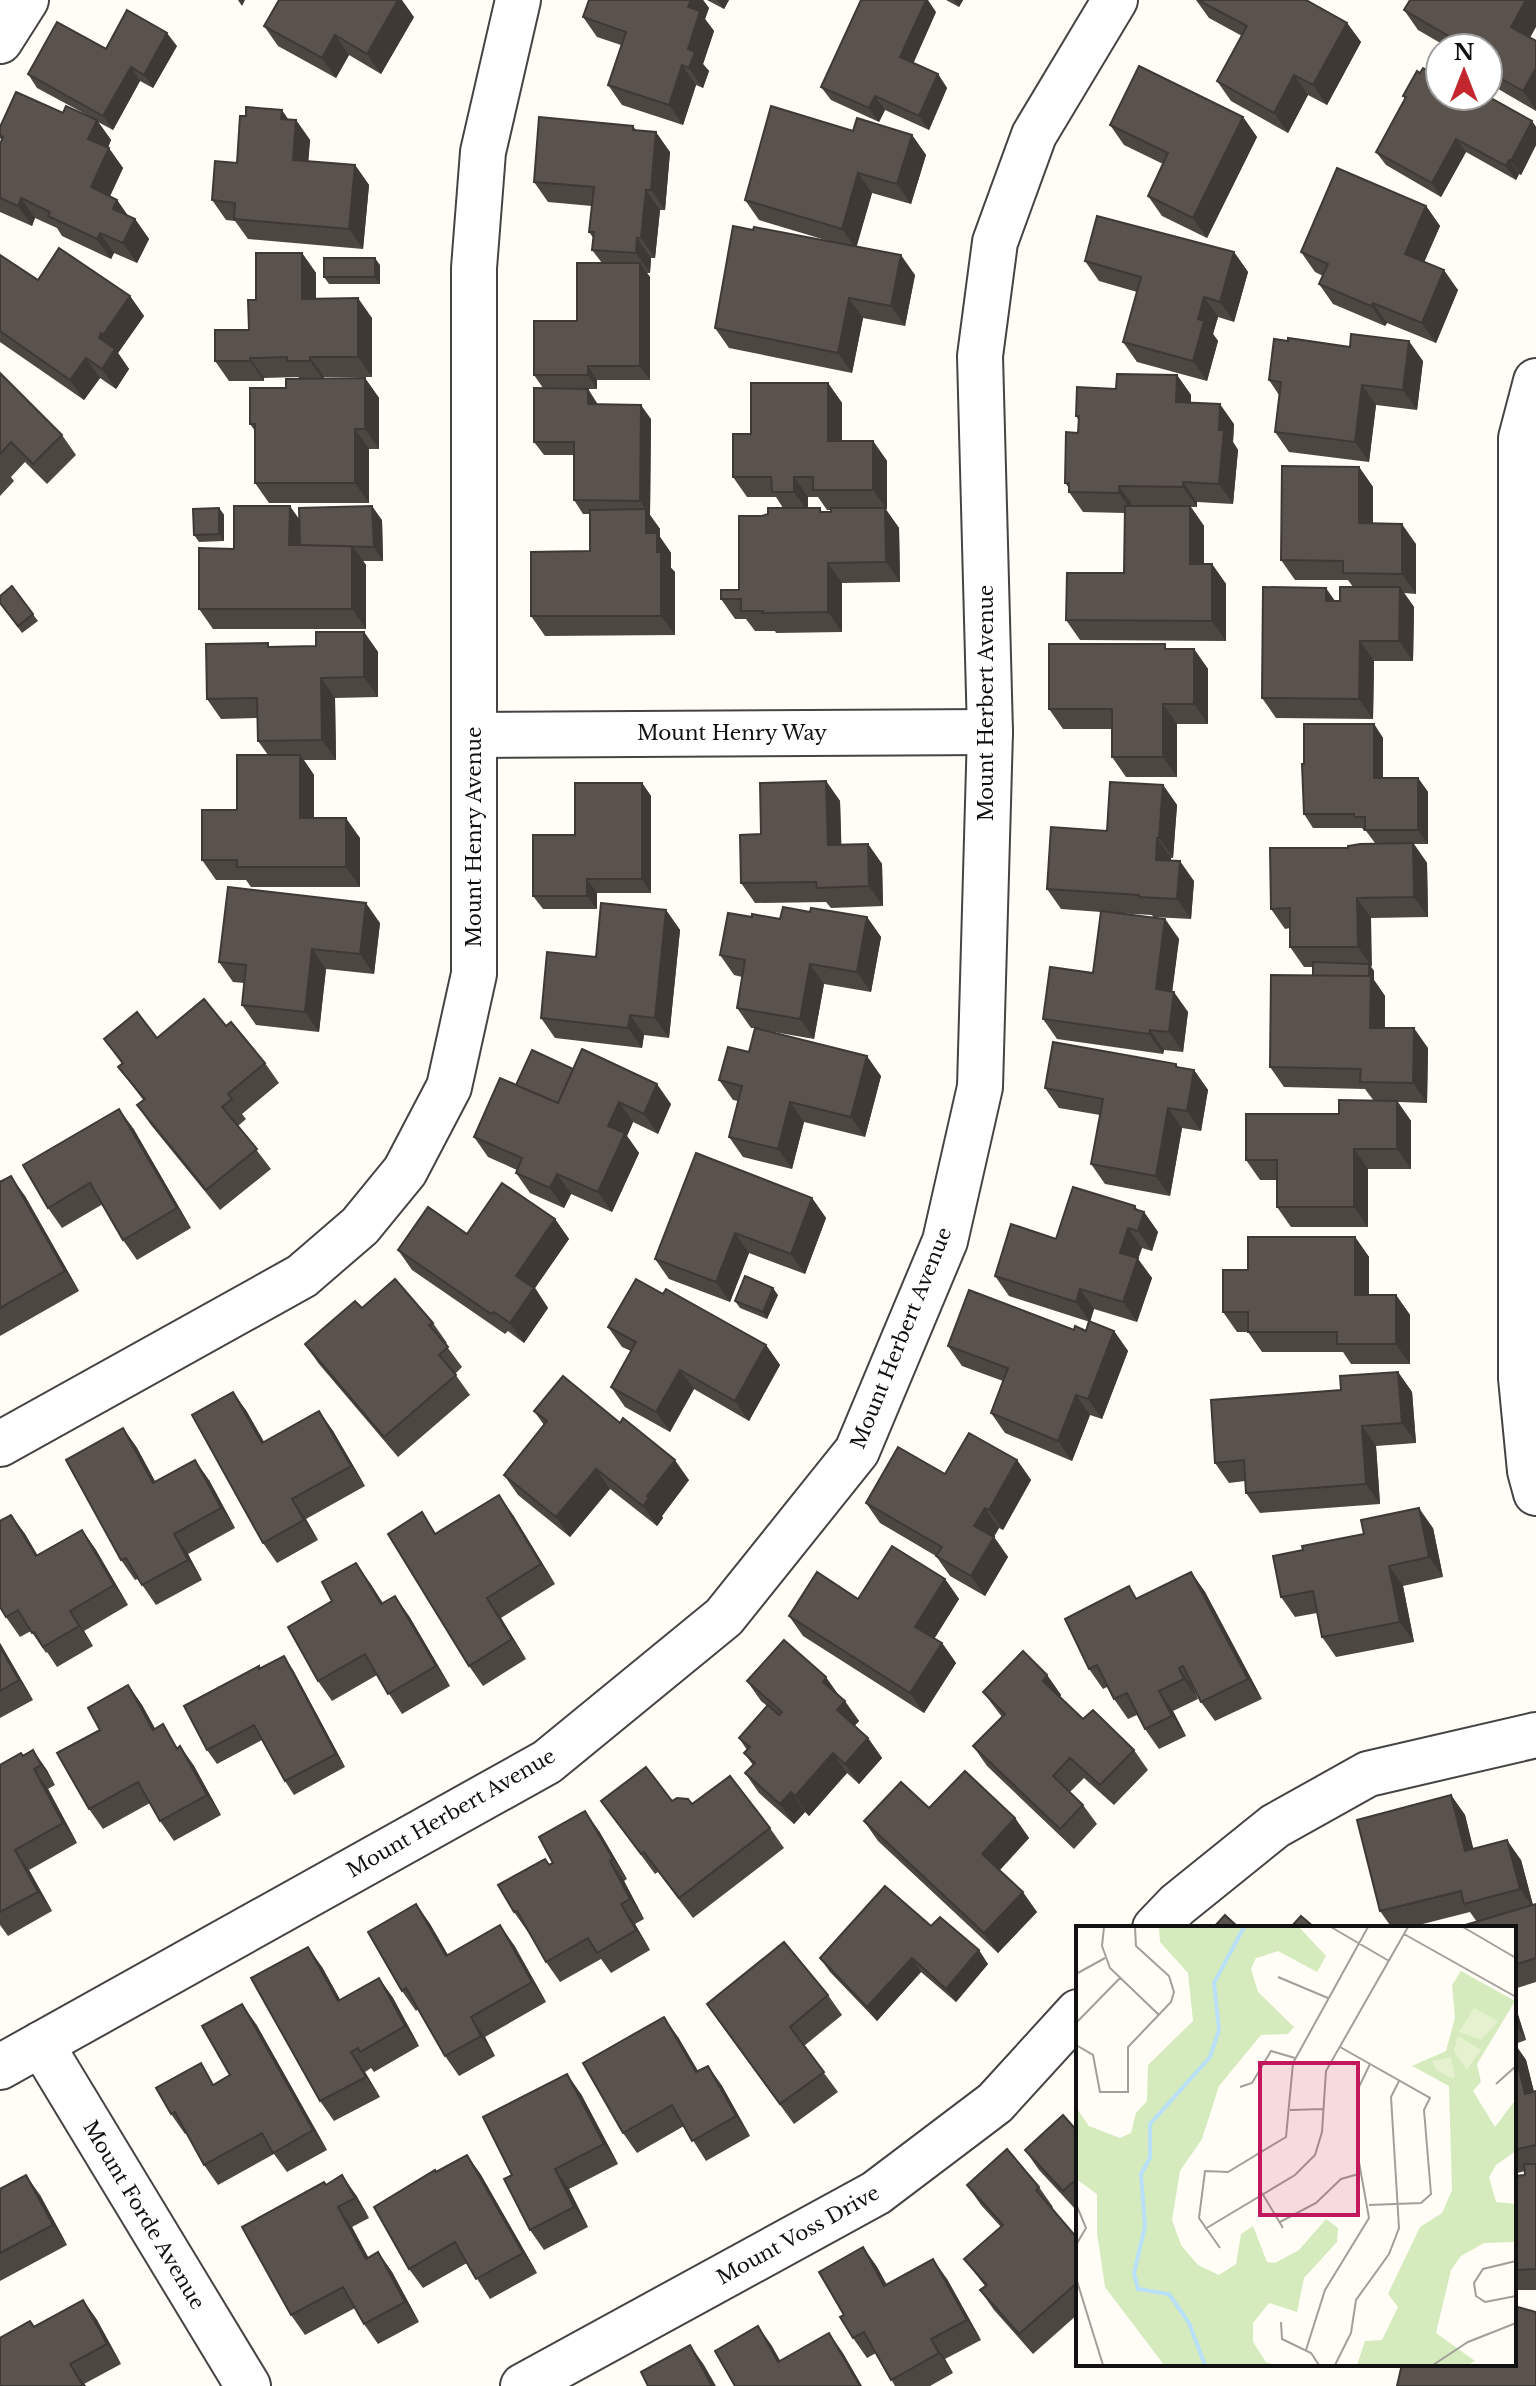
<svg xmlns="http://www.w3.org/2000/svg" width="1536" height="2386" font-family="'Libre Baskerville',serif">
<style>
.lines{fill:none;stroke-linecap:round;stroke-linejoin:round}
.minor-casing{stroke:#444;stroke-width:48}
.minor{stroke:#fff;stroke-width:44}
.wall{fill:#4d4742;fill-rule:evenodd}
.shaded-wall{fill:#3f3936}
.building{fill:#5a524d;stroke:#3f3936;stroke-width:2}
.labels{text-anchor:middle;stroke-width:8;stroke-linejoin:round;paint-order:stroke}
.street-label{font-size:20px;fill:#111;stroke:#fff}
.inset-river{fill:none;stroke:#b9e0f7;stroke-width:4}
.inset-road{fill:none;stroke:#a09f9a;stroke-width:2}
.view{fill:#c2185b;fill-opacity:0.15;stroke:#c2185b;stroke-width:4}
.inset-edge{fill:none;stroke:#111;stroke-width:4}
</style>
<rect width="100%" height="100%" fill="#fffdf5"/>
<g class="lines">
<defs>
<g id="minor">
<path d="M0,41L26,0"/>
<path d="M1536,381L1521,438V1378L1530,1471L1536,1493"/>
<path d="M474,735L990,732"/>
<path d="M0,1444L302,1276L360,1226L405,1171L449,1087L474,974V268L483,152L518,0"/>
<path d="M1155,1928L1177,1905L1275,1826L1368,1774L1536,1735"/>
<path d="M41,2044L248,2386"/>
<path d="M0,2067L547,1762L724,1617L857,1451L945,1241L980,1087L990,732L980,356L995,242L1034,135L1115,0"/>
<path d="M523,2386L876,2193L995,2103L1078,2012"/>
</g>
</defs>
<use href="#minor" class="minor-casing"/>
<use href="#minor" class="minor"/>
</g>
<g class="wall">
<path d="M589,0H703L709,8L705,19L714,31L703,64L709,71L703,88L696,85L683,125L622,105L608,85L621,45L597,37L583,17Z"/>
<path d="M707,0H729L724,9Z"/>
<path d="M946,0H963L959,7Z"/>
<path d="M1196,0H1306L1347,23L1361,42L1327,105L1308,95L1288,133L1231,101L1217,81L1242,36L1209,18Z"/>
<path d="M1404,10L1530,38L1536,41V111L1488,83V48H1449L1418,30Z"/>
<path d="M936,12L913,63L938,74L947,88L929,130L885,110L879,122L831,100L821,87Z"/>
<path d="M414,17L381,74L349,55L336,78L278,46L264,26Z"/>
<path d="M177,46L153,88L140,81L113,130L98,122L111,140L108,148L123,168L110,196L117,200L128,216L135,219L149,239L137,263L114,253L111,259L62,236L57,228L35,218L32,226L0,212V144L2,141L0,138V127L63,113L89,116L37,88L28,74L106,49Z"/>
<path d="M1403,96H1440L1532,121L1536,127V145L1521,175L1519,174L1516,180L1466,152L1441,197L1386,165L1376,152L1405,99Z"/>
<path d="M1243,117L1257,137L1207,238L1162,216L1148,196L1163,164L1124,145L1110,125Z"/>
<path d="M288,120H296L310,140L308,161L355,165L369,185L363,249L248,239L235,221L226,220L212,200L237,163Z"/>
<path d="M633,126L636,130L670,152L665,210H660L655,258H651L650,273H647L650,277V380H597V389H588L597,404L651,419L650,515L660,529V537L671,553V568L675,572V635L545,636L531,616L590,551V514H583L574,500V455H544L534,442L543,388L534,375L577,321L602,263L592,250L594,239L589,232L592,206L548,202L534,182Z"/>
<path d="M853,131L912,135L926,155L911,204L872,193L856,247L915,275L905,326L863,318L852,373L729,348L715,328L753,230L832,242L759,220L745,200Z"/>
<path d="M1426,206L1440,226L1424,262L1458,290L1436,343L1387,323L1385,326L1333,304L1319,284L1323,276L1315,272L1301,252Z"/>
<path d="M1234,252L1248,272L1234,322L1218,317L1213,334L1218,341L1207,381L1137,362L1123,342L1137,292L1099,281L1085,261Z"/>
<path d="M302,253L316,273V299L372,318V377H324V379L365,378L379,398V449H369V503H269L255,483V431L250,424L286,388L300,379L298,377L264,378V381H229L215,361L249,330L256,300Z"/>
<path d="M0,255L38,280L130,296L144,316L118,353L129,369L116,389L100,378L84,400L0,342Z"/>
<path d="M380,265V284H329L324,277Z"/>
<path d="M1423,361L1417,410L1376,405L1369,462L1289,452L1275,432L1279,395L1269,380Z"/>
<path d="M0,373L62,435L76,455L47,484L25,462L11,477L14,481L0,496Z"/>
<path d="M1177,375L1191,395V403L1234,424L1233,442L1238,450L1233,504L1197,502V507H1191L1204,526V564H1212L1226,584V641L1080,640L1066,620L1124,573L1125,513L1083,512L1069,492V488L1065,483L1078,433L1079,421L1076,416L1116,389Z"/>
<path d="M828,383L842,403V441H873L887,461L886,510L899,528L900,582L842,583V632L776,633L775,631H755L746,619H735L721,599L739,590L762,516L783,508L776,497H747L733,477ZM808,497H818L827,510H831V512H822L820,508H808Z"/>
<path d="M1359,467L1373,487V523L1416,544V594L1404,593L1414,607L1413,661H1374L1373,719L1276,718L1262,698L1335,601H1340L1353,587L1348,580H1295L1281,560Z"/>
<path d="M219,508L224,515V541L199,542L194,535Z"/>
<path d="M299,519L382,520L383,561H363L366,565V629H213L199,609L234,549Z"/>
<path d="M12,586L38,621L22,633L0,603Z"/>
<path d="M364,632L378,652V697L335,698L336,760H304L314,775V818L360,838V887H251L246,880H216L202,860L237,810L268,755L258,741V718L221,719L207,699L271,647L316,646Z"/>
<path d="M1169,649H1194L1208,669V724H1177V777H1126L1112,757V729H1063L1049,709Z"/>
<path d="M1374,724L1383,738V778H1418L1428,792V844H1414L1427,863L1428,917L1371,918V967L1374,971V980L1385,996V1028L1428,1048L1427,1103L1398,1102L1411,1121V1169H1368V1227H1291L1277,1207V1180H1260L1246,1160L1339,1114L1374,1101L1365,1089L1284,1087L1270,1067L1313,976V967H1304L1290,947V928L1285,929L1271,909L1348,848L1375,843L1366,831H1364L1362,828H1313L1304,814V764Z"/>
<path d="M826,781L840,801L841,845L868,844L882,864L883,906L831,908L826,902L755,903L741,883L761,834Z"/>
<path d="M642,783L651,796V893H597V909H543L533,896L575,835Z"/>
<path d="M1163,785L1177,805L1173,858H1171V861L1194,881L1191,919L1153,917L1152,915L1114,913L1165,919L1179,939L1172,991L1188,1012L1183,1052L1164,1050L1163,1054L1057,1039L1043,1019L1093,973L1101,912L1061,909L1047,889L1107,831Z"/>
<path d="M666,910L680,930L669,1038L644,1035L642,1048L555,1038L541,1018L596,957Z"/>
<path d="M810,912L867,917L881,937L871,992L824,984L814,1039L757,1029L881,1076L865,1137L804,1122L792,1169L743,1157L729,1137L738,1101L733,1100L719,1080L749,1052L755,1028H751L737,1008L742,977L734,975L720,955L752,917L780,919Z"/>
<path d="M380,923L374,974L326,969L319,1032L256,1025L242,1005L244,983L233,982L219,962Z"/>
<path d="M226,1026L265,1063L279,1083L242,1114L246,1119L238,1126L271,1169L220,1210L151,1125L137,1105L144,1101L118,1067L122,1064L104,1039L157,1038Z"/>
<path d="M1176,1064L1178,1067L1194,1070L1208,1090L1201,1131L1182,1128L1170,1196L1105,1184L1091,1164L1100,1115L1059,1108L1045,1088Z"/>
<path d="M573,1069L671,1104L658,1134L633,1122L627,1136L639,1153L612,1212L571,1194L564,1208L530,1193L516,1173L517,1170L488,1157L474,1137L516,1085Z"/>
<path d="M133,1128L191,1228L137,1260L123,1240L103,1204L62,1228L48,1208Z"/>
<path d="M0,1180L25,1196L79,1291L0,1336Z"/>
<path d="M812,1198L826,1218L805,1274L749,1253L730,1302L669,1279L655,1259Z"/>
<path d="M1138,1211L1144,1212L1158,1232L1152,1251L1142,1248L1138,1259L1152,1278L1137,1322L1094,1309L1090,1322L1009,1296L995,1276L1056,1239Z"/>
<path d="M555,1219L569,1239L535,1288L548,1308L524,1343L508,1331L505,1334L412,1270L398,1250L467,1234Z"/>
<path d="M1355,1237L1369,1257V1295H1396L1410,1315V1364H1351L1343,1352H1262L1248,1332H1237L1223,1312L1248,1270Z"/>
<path d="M663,1294L766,1345L780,1365L749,1421L694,1389L670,1432L625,1407L611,1387L631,1351L622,1347L608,1327Z"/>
<path d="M778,1295L767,1319L740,1308L735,1301Z"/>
<path d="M362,1308L433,1323L447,1343L445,1344L462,1367L455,1374L470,1395L398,1457L319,1364L305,1344Z"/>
<path d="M1074,1330L1114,1331L1128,1351L1102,1419L1090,1415L1072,1461L1005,1433L991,1413L1003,1381L962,1366L948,1346Z"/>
<path d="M1398,1372L1412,1392L1416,1443L1376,1446L1380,1504L1260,1513L1246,1493L1245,1481L1229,1483L1215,1463L1341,1390Z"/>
<path d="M233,1392L247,1412L264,1442L319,1411L333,1431L365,1486L306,1519L318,1540L277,1563L263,1543Z"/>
<path d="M534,1411L689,1480L662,1516L663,1518L657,1526L610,1489L570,1537L518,1495L504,1475L544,1425Z"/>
<path d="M123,1428L137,1448L155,1482L209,1480L235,1528L188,1554L202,1580L156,1605L138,1579L135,1580L121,1560Z"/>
<path d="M1017,1460L1031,1480L1003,1530L999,1528L994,1537L1008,1557L985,1596L950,1576L936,1556L880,1523L866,1503L945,1474Z"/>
<path d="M11,1515L25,1534L37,1555L82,1530L96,1550L128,1605L84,1631L93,1646L57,1667L47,1652L46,1653L31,1631L20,1637L6,1617Z"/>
<path d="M513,1515L555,1584L501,1618L526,1659L483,1686L469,1666L437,1533Z"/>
<path d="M1433,1528L1443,1577L1403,1586L1414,1642L1336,1657L1322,1637L1317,1613L1295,1617L1281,1597Z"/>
<path d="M1191,1572L1205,1592L1262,1699L1215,1721L1201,1702L1194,1687L1193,1688L1198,1699L1173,1711L1186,1736L1159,1749L1145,1729L1137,1715L1128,1719L1114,1699L1107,1687L1103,1689L1089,1669L1138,1598Z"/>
<path d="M945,1579L959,1599L934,1639L942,1643L956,1663L924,1713L803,1636L789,1616Z"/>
<path d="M370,1583L383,1603L409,1616L450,1686L402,1714L377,1675L332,1701L318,1681Z"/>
<path d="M0,1643L33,1700L0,1718Z"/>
<path d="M259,1666L261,1668L293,1670L345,1767L294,1795L285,1781L262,1740L217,1764L207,1750Z"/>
<path d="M1047,1675L1061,1695L1060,1697L1083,1719L1134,1750L1148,1770L1114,1805L1084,1778L1070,1792L1083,1805L1097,1824L1074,1849L987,1766L973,1746L1002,1717L983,1692Z"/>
<path d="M747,1681L840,1696L859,1721L854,1726L868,1738L882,1758L859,1784L847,1773L809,1816L805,1812L794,1824L759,1793L745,1773L753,1765L744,1753L747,1750L739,1738L767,1706L761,1701Z"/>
<path d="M128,1685L142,1705L155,1729L178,1748L180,1746L194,1766L221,1815L174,1841L160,1821L150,1803L103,1829L89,1809L100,1730Z"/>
<path d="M33,1750L55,1785L48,1789L77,1843L29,1870L52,1911L8,1936L0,1925V1765Z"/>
<path d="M1451,1795L1465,1815L1473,1849L1521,1860L1533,1905L1536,1904V1982L1514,1989V1928L1477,1922L1470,1912L1407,1928H1392L1380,1911Z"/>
<path d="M601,1801H672L692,1804L770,1828L784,1848L693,1918L658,1872L655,1874Z"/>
<path d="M929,1808L1015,1818L1029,1838L1000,1870L1037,1912L998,1953L878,1841L864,1821Z"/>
<path d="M599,1831L627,1879L624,1881L644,1919L635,1924L650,1950L611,1973L601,1959L560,1982L546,1962L529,1932H528L514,1912L549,1865Z"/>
<path d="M416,1904L430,1924L448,1955L514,1945L546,2002L485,2037L495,2056L459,2076L445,2056L418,2009L416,2011L402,1991Z"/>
<path d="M931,1926L988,1964L956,2002L921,1972L877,2021L830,1972L820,1958Z"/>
<path d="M322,1967L340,2000L379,1978L393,1998L419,2046L374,2072L371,2068L365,2072L380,2097L334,2121L320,2101Z"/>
<path d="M828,1995L842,2015L804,2046L838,2092L794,2124L721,2024Z"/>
<path d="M1514,2002L1526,2040L1515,2044L1526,2060L1534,2092L1536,2091V2290H1514V2176L1525,2175V2171L1514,2174Z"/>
<path d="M256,2024L327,2150L287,2172L274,2154L218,2185L204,2165L187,2133L185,2134L171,2114L215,2084L230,2075Z"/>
<path d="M678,2037L698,2071L708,2066L722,2086L750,2136L706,2161L684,2126L637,2153L623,2133Z"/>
<path d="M581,2094L618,2164L569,2189L588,2227L544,2250L530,2230L512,2175Z"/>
<path d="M1078,2132V2211H1077L1039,2170L1025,2150Z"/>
<path d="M467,2155L481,2175L537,2273L490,2299L467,2263L423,2288L409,2269L437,2172Z"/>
<path d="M326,2184L356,2195L369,2218L352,2227L368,2258L378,2252L392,2272L419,2322L378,2344L364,2324L355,2308L305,2335L291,2315Z"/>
<path d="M967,2185L1039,2187L1053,2207L1052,2208L1078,2239V2314L1033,2354L994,2310L980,2290L985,2286L964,2259L1001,2227L981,2205Z"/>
<path d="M0,2189L40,2195L67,2245L0,2281Z"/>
<path d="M863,2247L877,2267L887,2285L947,2279L981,2340L945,2359L953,2373L930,2386H895L876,2353L867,2358L853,2338L844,2315Z"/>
<path d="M83,2300L97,2320L121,2364L84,2384L86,2386H0L34,2326Z"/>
</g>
<g class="shaded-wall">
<path d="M238,0H245L242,6Z"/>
<path d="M398,0H402L414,17L381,74L367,54Z"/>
<path d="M691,0H703L709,8L705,19L714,31L703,64L709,71L703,88L689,68L688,49V7Z"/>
<path d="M717,0H729L724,9Z"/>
<path d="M926,0H928L936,12L910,71L900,57Z"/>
<path d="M954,0H963L959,7Z"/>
<path d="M1526,0H1536V27L1525,47L1511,27Z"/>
<path d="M1347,23L1361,42L1327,105L1313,85Z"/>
<path d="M167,33L177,46L153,88L144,75Z"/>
<path d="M335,35L349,55L336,78L322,58Z"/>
<path d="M682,65L696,85L683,125L669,105Z"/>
<path d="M131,67L140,81L113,130L103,116Z"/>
<path d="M1536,68V110L1523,91Z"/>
<path d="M938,74L947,88L929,130L919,116Z"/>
<path d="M1294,75L1308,95L1288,133L1274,113Z"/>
<path d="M875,96L885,110L879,122L869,108Z"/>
<path d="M282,110L295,129L296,120L310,140L307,180L293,160L281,119Z"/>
<path d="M1243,117L1257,137L1207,238L1193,218Z"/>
<path d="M97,120L111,140L102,159L88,139Z"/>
<path d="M1532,121L1536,127V145L1521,175L1511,161Z"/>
<path d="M656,132L670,152L665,210L651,190Z"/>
<path d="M912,135L926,155L911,204L897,184Z"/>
<path d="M1456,139L1466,152L1441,197L1432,183Z"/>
<path d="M109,148L123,168L105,207L91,187Z"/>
<path d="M1509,160L1519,174L1516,180L1506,166Z"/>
<path d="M355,165L369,185L363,249L349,229Z"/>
<path d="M858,173L872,193L856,249L842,229Z"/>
<path d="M646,190L660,210L655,258L641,238Z"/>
<path d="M21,198L35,218L32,226L18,206Z"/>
<path d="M117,200L131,220L113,209Z"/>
<path d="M1426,206L1440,226L1419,274L1405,254Z"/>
<path d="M135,219L149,239L137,263L123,243Z"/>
<path d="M100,233L114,253L111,259L97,239Z"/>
<path d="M637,238L651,258L650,273L636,253Z"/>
<path d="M1234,252L1248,272L1234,322L1220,302Z"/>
<path d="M302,253L316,273V319L302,299Z"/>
<path d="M901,255L915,275L905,326L891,306Z"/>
<path d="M375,258L380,265V284L375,277Z"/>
<path d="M640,263L650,277V380L640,366Z"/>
<path d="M1444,270L1458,290L1436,343L1422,323Z"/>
<path d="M130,296L144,316L118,353L129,369L116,389L102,369L99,338L101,333L114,351L103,335Z"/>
<path d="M1204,297L1218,317L1213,334L1218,341L1207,381L1193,361L1198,319Z"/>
<path d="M358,298L372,318V377L358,357Z"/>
<path d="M849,298L863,318L852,373L838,353Z"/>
<path d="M1373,303L1387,323L1385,326L1371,306Z"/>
<path d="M1409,341L1423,361L1417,410L1403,390Z"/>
<path d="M310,357L324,377V381L310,361Z"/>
<path d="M86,358L100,378L84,400L70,380Z"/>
<path d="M250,358L264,378V381L250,361Z"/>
<path d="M588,366L597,380V389L588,375Z"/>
<path d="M1177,375L1191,395L1190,422L1176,402Z"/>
<path d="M365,378L379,398V449L365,429Z"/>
<path d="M828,383L842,403V461L828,441Z"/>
<path d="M1362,385L1376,405L1369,462L1355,442Z"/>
<path d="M588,389L597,403V418L588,404Z"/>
<path d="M1220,404L1234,424L1233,442L1238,450L1233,504L1219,484V430Z"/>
<path d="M641,405L651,419L650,515L660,529V537L671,553V568L675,572V635L661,616L646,533V510L640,501Z"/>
<path d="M355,429L369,449V503L355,483Z"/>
<path d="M873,441L887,461V510L873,490Z"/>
<path d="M1359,467L1373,487V543L1359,523Z"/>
<path d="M794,477L808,497V512L794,492Z"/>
<path d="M1183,482L1197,502V507L1183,487Z"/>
<path d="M1119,486L1133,506V513L1119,493Z"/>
<path d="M290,506L304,526V548L289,545Z"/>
<path d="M372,506L382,520L383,561L374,547Z"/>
<path d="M1190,506L1204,526V584L1190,564Z"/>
<path d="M219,508L224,515V541L219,534Z"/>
<path d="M885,508L899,528L900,582L886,562Z"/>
<path d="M1402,524L1416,544V594L1402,574Z"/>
<path d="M352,545L366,565V629L352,609Z"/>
<path d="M828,563L842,583V632L828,612Z"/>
<path d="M1212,564L1226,584V641L1212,621Z"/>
<path d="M1400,587L1414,607L1413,661L1399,641Z"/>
<path d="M1326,588L1340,608L1326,601Z"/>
<path d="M364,632L378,652V697L364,677Z"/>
<path d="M1360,641L1374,661L1373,719L1359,699Z"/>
<path d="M1194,649L1208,669V724L1194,704Z"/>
<path d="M321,678L335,698L336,760L322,740Z"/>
<path d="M1163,704L1177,724V777L1163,757Z"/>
<path d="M1374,724L1383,738V792L1374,778Z"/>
<path d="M300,755L314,775V838L300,818Z"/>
<path d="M1418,778L1428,792V844L1418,830Z"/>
<path d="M826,781L840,801L842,865L828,845Z"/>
<path d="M642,783L651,796V893L642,879Z"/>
<path d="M1163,785L1177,805L1173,858L1159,838Z"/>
<path d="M346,818L360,838V887L346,867Z"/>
<path d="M1157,838L1171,858L1170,880L1156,860Z"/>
<path d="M1413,843L1427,863L1428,917L1414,897Z"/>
<path d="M868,844L882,864L883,906L869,886Z"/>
<path d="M1180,861L1194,881L1191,919L1177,899Z"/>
<path d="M587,879L597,893V909L587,896Z"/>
<path d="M1357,898L1371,918L1372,967L1358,947Z"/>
<path d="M366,903L380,923L374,974L360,954Z"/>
<path d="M666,910L680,930L669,1038L655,1018Z"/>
<path d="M867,917L881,937L871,992L857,972Z"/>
<path d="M1165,919L1179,939L1170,1009L1156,989Z"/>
<path d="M312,949L326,969L319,1032L305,1012Z"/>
<path d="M810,964L824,984L814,1039L800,1019Z"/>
<path d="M1369,964L1374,971V980L1385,996L1384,1048L1370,1028Z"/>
<path d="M1174,992L1188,1012L1183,1052L1169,1032Z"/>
<path d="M630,1015L644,1035L642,1048L628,1028Z"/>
<path d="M1414,1028L1428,1048L1427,1103L1413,1083Z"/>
<path d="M1150,1030L1164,1050L1163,1054L1149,1034Z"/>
<path d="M867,1056L881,1076L865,1137L851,1117Z"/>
<path d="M1194,1070L1208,1090L1201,1131L1187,1111Z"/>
<path d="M657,1084L671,1104L658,1134L644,1114Z"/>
<path d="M1397,1101L1411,1121V1169L1397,1149Z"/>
<path d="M619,1102L633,1122L627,1136L639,1153L612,1212L598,1192L608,1126Z"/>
<path d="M790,1102L804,1122L792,1169L778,1149Z"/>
<path d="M1168,1108L1182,1128L1170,1196L1156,1176Z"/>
<path d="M119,1109L133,1128L191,1228L177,1208Z"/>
<path d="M1354,1149L1368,1169V1227L1354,1207Z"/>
<path d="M557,1174L571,1194L564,1208L550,1188Z"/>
<path d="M11,1176L25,1196L79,1291L65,1271Z"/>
<path d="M812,1198L826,1218L805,1274L791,1254Z"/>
<path d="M1135,1206L1142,1217L1144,1212L1158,1232L1152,1251L1138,1231L1134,1209Z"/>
<path d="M555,1219L569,1239L535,1288L548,1308L524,1343L510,1323L516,1276Z"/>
<path d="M1128,1228L1142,1248L1138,1259L1152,1278L1137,1322L1123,1302L1120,1253Z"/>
<path d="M735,1233L749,1253L730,1302L716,1282Z"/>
<path d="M1355,1237L1369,1257V1315L1355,1295Z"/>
<path d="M773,1288L778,1295L767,1319L763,1312Z"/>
<path d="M1080,1289L1094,1309L1090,1322L1076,1302Z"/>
<path d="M1396,1295L1410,1315V1364L1396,1344Z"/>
<path d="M1114,1331L1128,1351L1102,1419L1088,1399Z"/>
<path d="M766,1345L780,1365L749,1421L735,1401Z"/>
<path d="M680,1370L694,1389L670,1432L656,1412Z"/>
<path d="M1398,1372L1412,1392L1416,1443L1402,1423Z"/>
<path d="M233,1392L247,1412L276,1463L262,1443Z"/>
<path d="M1076,1395L1090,1415L1072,1461L1058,1441Z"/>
<path d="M319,1411L333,1431L365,1486L351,1466Z"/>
<path d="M1362,1426L1376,1446L1380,1504L1366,1484Z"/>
<path d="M123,1428L137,1448L167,1503L153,1483Z"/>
<path d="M195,1460L209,1480L235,1528L221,1508Z"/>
<path d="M675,1460L689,1480L662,1516L663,1518L657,1526L643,1506L647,1496Z"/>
<path d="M1017,1460L1031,1480L1003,1530L989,1510Z"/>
<path d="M596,1469L610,1489L570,1537L556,1517Z"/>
<path d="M499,1495L513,1515L555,1584L541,1564Z"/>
<path d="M292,1499L306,1519L318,1540L304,1520Z"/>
<path d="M985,1508L999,1528L990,1543L994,1537L1008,1557L985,1596L971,1576L974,1526Z"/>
<path d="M1419,1508L1433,1528L1443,1577L1429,1557Z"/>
<path d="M11,1515L25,1534L50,1576L36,1556Z"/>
<path d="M82,1530L96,1550L128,1605L114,1585Z"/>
<path d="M174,1534L188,1554L202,1580L188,1560Z"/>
<path d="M356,1563L370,1583L395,1624L381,1604Z"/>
<path d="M1389,1566L1403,1586L1414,1642L1400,1622Z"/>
<path d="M1191,1572L1205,1592L1262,1699L1248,1679Z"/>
<path d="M945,1579L959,1599L929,1647L915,1627Z"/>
<path d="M395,1596L409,1616L450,1686L436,1666Z"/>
<path d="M487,1598L501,1618L526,1659L512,1639Z"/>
<path d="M70,1611L84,1631L93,1646L79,1626Z"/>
<path d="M0,1643L33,1700L19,1680L0,1647Z"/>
<path d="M942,1643L956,1663L924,1713L910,1693Z"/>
<path d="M284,1656L293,1670L345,1767L336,1754Z"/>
<path d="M1179,1668L1193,1688L1198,1699L1184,1679Z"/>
<path d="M1047,1675L1061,1695L1057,1701L1043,1681Z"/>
<path d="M826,1677L840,1697L823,1682Z"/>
<path d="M128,1685L142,1705L167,1750L153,1730Z"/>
<path d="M1159,1691L1173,1711L1186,1736L1172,1716Z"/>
<path d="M845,1701L859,1721L851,1730L837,1710Z"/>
<path d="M868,1738L882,1758L859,1784L845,1764Z"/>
<path d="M180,1746L194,1766L221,1815L207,1795Z"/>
<path d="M33,1750L47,1770L55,1785L41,1765Z"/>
<path d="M833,1753L847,1773L809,1816L795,1796Z"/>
<path d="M34,1769L48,1789L77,1843L63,1823Z"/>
<path d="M791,1792L805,1812L794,1824L780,1804Z"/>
<path d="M1451,1795L1465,1815L1479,1871L1465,1851Z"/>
<path d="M585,1811L599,1831L627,1879L613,1859Z"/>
<path d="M1015,1818L1029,1838L996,1874L982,1854Z"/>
<path d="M1507,1840L1521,1860L1534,1909L1520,1889Z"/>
<path d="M15,1850L29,1870L52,1911L38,1892Z"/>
<path d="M610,1861L624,1881L644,1919L630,1899Z"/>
<path d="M1023,1892L1037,1912L998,1953L984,1933Z"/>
<path d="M416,1904L430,1924L460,1976L446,1956Z"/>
<path d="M621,1904L635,1924L650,1950L636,1930Z"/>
<path d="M500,1925L514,1945L546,2002L532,1982Z"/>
<path d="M308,1947L322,1967L352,2021L338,2001Z"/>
<path d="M979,1950L988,1964L956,2002L946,1989Z"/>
<path d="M912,1958L921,1972L877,2021L867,2007Z"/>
<path d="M379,1978L393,1998L419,2046L405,2026Z"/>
<path d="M1514,2002L1526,2040L1514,2023Z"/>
<path d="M242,2004L256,2024L327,2150L313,2130Z"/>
<path d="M471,2017L485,2037L495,2056L481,2036Z"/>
<path d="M664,2017L678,2037L710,2092L696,2072Z"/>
<path d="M1514,2043L1526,2060L1536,2100L1525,2094L1514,2048Z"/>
<path d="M351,2052L365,2072L380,2097L366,2077Z"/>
<path d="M708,2066L722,2086L750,2136L736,2116Z"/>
<path d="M567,2074L581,2094L618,2164L604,2144Z"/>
<path d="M467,2155L481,2175L537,2273L523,2253Z"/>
<path d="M555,2169L569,2189L588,2227L574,2207Z"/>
<path d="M26,2175L40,2195L67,2245L53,2225Z"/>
<path d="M342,2175L356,2195L369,2218L355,2198Z"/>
<path d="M338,2207L352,2227L380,2279L366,2259Z"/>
<path d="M863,2247L877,2267L898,2306L884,2286Z"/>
<path d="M378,2252L392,2272L419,2322L405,2302Z"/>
<path d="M933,2259L947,2279L981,2340L967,2320Z"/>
<path d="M83,2300L97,2320L121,2364L107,2344Z"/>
<path d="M758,2326L772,2346L792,2382L778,2362Z"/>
<path d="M829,2333L843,2353L862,2386H860Z"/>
<path d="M931,2339L945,2359L953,2373L939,2353Z"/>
<path d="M690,2345L704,2365L716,2386H712Z"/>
<path d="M70,2364L86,2386H83Z"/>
</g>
<g class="building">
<path d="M279,0H398L367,54L335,35L322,58L264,26Z"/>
<path d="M589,0H691L688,7L700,11L688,49L695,52L689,68L682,65L669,105L608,85L626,32L583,17Z"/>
<path d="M861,0H926L900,57L938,74L919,116L875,96L869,108L821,87Z"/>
<path d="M1198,0H1306L1347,23L1313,85L1294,75L1274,113L1217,81L1247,26Z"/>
<path d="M1410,0H1526L1511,27L1536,41V68L1523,91L1488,71V48H1470L1467,46L1466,48H1460L1453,44L1455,40L1404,10Z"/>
<path d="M127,10L167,33L144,75L131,67L103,116L28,74L57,22L106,49Z"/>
<path d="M1139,66L1243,117L1193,218L1148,196L1168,153L1110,125Z"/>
<path d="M1423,68L1440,78V96H1482L1485,97L1487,96L1532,121L1511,161L1509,160L1506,166L1456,139L1432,183L1376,152L1406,97L1403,96L1417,71L1420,73Z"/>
<path d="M16,92L63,113L66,106L97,120L88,139L109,148L91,187L117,200L113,209L135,219L123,243L100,233L97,239L48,216L50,212L21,198L18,206L0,198V144L3,137L0,135V127Z"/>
<path d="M771,106L853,131L857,118L912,135L897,184L858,173L842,229L745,200Z"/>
<path d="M246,107L282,110L281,119L296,120L293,160L355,165L349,229L234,219L235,203L212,200L215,161L237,163L240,116H246Z"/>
<path d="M539,117L633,126V130L656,132L651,190H646L641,238H637L636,253L592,250L594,232H589L594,187L534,182Z"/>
<path d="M1337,168L1426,206L1405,254L1444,270L1422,323L1373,303L1371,306L1319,284L1328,264L1301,252Z"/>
<path d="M1097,216L1234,252L1220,302L1204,297L1198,319L1204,321L1193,361L1123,342L1141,277L1085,261Z"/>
<path d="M733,226L753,230L754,227L901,255L891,306L849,298L838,353L715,328Z"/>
<path d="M59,248L130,296L103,335L101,333L99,338L115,349L102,369L86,358L70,380L0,331V255L38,280Z"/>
<path d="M256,253H302V299L358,298V357H310V361H287V357L250,358V361H215V330H249L248,300H256Z"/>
<rect x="324" y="258" width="51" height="19"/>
<path d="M577,263H640V366H588V375H534V321H577Z"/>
<path d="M1351,334L1409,341L1403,390L1362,385L1355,442L1275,432L1281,382L1269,380L1274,339L1288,341V338L1350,347Z"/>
<path d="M0,373L62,435L33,464L11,442L0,454Z"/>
<path d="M1117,374L1177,375L1176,402L1220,404L1219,430H1224L1219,484L1183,482V487L1119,486V493L1069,492V483H1065L1066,432L1078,433L1079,416H1076L1077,387L1116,389Z"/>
<path d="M365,378V429H355V483H255V424H250V388H286V379Z"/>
<path d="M751,383H828V441H873V490H813V477H794V492H772L771,477H733V434H751Z"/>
<path d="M534,388L588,389V404L641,405L640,501L574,500V442H534Z"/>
<path d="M1282,466L1359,467V523L1402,524V574L1343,573V561L1281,560Z"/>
<path d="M234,506H290L289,545H352V609H199V548L234,549Z"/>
<path d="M372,506L374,547L300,545L299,508Z"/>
<path d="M1125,506H1190V564H1212V621L1066,620L1067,573H1124Z"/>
<path d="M219,508V534L194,535L193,509Z"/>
<path d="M768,508H820V512H831V508H885L886,562L828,563V612L762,613L763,611H741V599H721V590H739V516H762L768,514Z"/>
<path d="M646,509V533H657V552H661V616H531V552L590,551V510Z"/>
<path d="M12,586L33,614L18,626L0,603V596Z"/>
<path d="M1263,587L1326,588V601H1340V587H1400L1399,641H1360L1359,699L1262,698Z"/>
<path d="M316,632H364V677L321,678L322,740L258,741L257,698L207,699L206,644L268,643V647L316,646Z"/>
<path d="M1049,644H1165V649H1194V704H1163V757H1112V709H1049Z"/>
<path d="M1304,724H1374V778H1418V830H1365V817H1354V814H1304L1302,764H1304Z"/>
<path d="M237,755H300V818H346V867H237V860H202V810H237Z"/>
<path d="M826,781L828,845L868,844L869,886L817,888L816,882L741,883L740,835L761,834L760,783Z"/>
<path d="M1110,782L1163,785L1159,838H1157L1156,860L1180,861L1177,899L1139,897V895L1047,889L1051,827L1107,831Z"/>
<path d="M575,783H642V879H587V896H533V835H575Z"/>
<path d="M1413,843L1414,897L1357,898L1358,947H1290V908L1271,909L1270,848H1348V846L1360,844Z"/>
<path d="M228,887L366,903L360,954L312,949L305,1012L242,1005L246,965L219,962Z"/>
<path d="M601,903L666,910L655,1018L630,1015L628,1028L541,1018L547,952L596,957Z"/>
<path d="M783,907L810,912L811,908L867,917L857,972L810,964L800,1019L737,1008L745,960L720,955L728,913L752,917V914L780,919Z"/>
<path d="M1101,911L1165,919L1156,989L1174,992L1169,1032L1150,1030L1149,1034L1043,1019L1050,967L1093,973Z"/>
<path d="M1313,962L1369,964V976H1313Z"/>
<path d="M1271,975L1371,976L1370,1028H1414L1413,1083L1360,1082L1361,1069L1270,1067Z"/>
<path d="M204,999L226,1026L231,1022L265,1063L228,1094L232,1099L222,1107L257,1149L206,1190L137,1105L145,1099L118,1067L123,1063L104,1039L137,1012L157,1038Z"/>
<path d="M755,1028L867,1056L851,1117L790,1102L778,1149L729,1137L742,1086L719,1080L728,1047L749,1052Z"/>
<path d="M1053,1042L1176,1064V1067L1194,1070L1187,1111L1168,1108L1156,1176L1091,1164L1103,1099L1045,1088Z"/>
<path d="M582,1049L657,1084L644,1114L619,1102L608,1126L625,1133L598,1192L557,1174L550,1188L516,1173L522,1158L474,1137L500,1078L558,1103Z"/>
<path d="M532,1050L573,1069L558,1103L516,1085Z"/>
<path d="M1339,1100L1397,1101V1149H1354V1207H1277V1160H1246V1114H1339Z"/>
<path d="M119,1109L177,1208L123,1240L90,1183L48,1208L23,1165Z"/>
<path d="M696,1153L812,1198L791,1254L735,1233L716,1282L655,1259Z"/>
<path d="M11,1176L65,1271L0,1308V1182Z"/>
<path d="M502,1183L555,1219L516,1276L534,1288L510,1323L494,1312L491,1314L398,1250L428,1207L467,1234Z"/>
<path d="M1073,1187L1135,1206L1134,1209L1144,1212L1138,1231L1128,1228L1120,1253L1138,1258L1123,1302L1080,1289L1076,1302L995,1276L1011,1224L1056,1239Z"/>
<path d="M1248,1237H1355V1295H1396V1344H1337V1332H1248V1312H1223V1270H1248Z"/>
<path d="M745,1276L773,1288L763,1312L735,1301Z"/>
<path d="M395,1279L433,1323L429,1325L448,1347L439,1355L456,1375L384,1437L305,1344L355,1301L362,1308Z"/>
<path d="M636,1279L663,1294L666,1289L766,1345L735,1401L680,1370L656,1412L611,1387L636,1342L608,1327Z"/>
<path d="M969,1290L1074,1330L1075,1326L1086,1331L1089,1321L1114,1331L1088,1399L1076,1395L1058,1441L991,1413L1008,1368L948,1346Z"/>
<path d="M1398,1372L1402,1423L1362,1426L1366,1484L1246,1493L1244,1460L1215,1463L1211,1400L1341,1390L1340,1376Z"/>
<path d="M563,1376L620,1423L623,1418L675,1460L647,1496L649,1498L643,1506L596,1469L556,1517L504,1475L547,1421L534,1411Z"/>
<path d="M233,1392L262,1443L319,1411L351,1466L292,1499L304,1520L263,1543L192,1415Z"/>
<path d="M123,1428L153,1483L195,1460L221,1508L174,1534L188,1560L142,1585L126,1558L121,1560L66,1460Z"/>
<path d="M969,1433L1017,1460L989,1510L985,1508L974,1526L994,1537L971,1576L936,1556L942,1547L866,1503L898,1447L945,1474Z"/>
<path d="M499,1495L541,1564L487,1598L512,1639L469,1666L388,1534L422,1512L435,1534Z"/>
<path d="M1419,1508L1429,1557L1389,1566L1400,1622L1322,1637L1313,1591L1281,1597L1273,1556L1303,1550L1302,1546L1364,1534L1361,1520Z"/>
<path d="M11,1515L36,1556L82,1530L114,1585L70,1611L79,1626L43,1647L34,1632L32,1633L18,1610L6,1617L0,1607V1521Z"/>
<path d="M892,1546L945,1579L915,1627L942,1643L910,1693L789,1616L817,1572L858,1599Z"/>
<path d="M356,1563L381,1604L395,1596L436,1666L388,1694L365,1654L318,1681L288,1627L332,1601L322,1582Z"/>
<path d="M1191,1572L1248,1679L1201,1702L1183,1666L1179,1668L1184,1679L1159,1691L1172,1716L1145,1729L1127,1693L1114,1699L1097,1665L1089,1669L1065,1619L1129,1586L1136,1599Z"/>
<path d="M784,1640L826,1677L823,1682L845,1701L837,1710L868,1738L845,1764L833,1753L795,1796L791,1792L780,1804L745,1773L755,1763L744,1753L750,1747L739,1738L768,1705L779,1715L782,1712L747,1681Z"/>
<path d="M0,1647L19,1680L0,1691Z"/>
<path d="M1023,1651L1047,1675L1043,1681L1083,1719L1093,1710L1134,1750L1100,1785L1070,1758L1053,1776L1083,1805L1060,1829L973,1746L1005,1714L983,1692Z"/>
<path d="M284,1656L336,1754L285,1781L254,1725L207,1750L184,1706L259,1666V1669Z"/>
<path d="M128,1685L153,1730L163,1724L177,1749L180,1746L207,1795L160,1821L138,1782L89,1809L57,1753L100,1730L88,1708Z"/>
<path d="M33,1750L41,1765L34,1769L63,1823L15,1850L38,1892L0,1912V1765L21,1753L23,1756Z"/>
<path d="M646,1767L672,1801L677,1798L688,1799L692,1804L730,1776L770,1828L679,1898L644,1852L641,1854L601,1801Z"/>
<path d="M965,1771L1015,1818L982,1854L1023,1892L984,1933L864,1821L901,1782L929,1808Z"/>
<path d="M1451,1795L1465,1851L1507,1840L1520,1889L1464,1904L1461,1891L1380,1911L1357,1820Z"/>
<path d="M585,1811L613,1859L610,1861L630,1899L621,1904L636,1930L597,1953L588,1938L546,1962L517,1911L514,1912L498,1885L545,1859L549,1865L553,1863L539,1837Z"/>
<path d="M885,1886L931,1926L940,1917L979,1950L946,1989L912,1958L867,2007L820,1958Z"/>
<path d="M416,1904L446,1956L500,1925L532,1982L471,2017L481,2036L445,2056L406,1988L402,1991L368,1932Z"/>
<path d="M1536,1904V1958L1514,1965V1928H1455Z"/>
<path d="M1225,1915L1239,1928H1213Z"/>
<path d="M1301,1916L1315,1928H1290Z"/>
<path d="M784,1942L828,1995L790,2027L824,2072L780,2104L707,2004Z"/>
<path d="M308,1947L338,2001L379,1978L405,2026L360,2052L358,2048L351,2052L366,2077L320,2101L251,1978Z"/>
<path d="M242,2004L313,2130L273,2153L262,2133L204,2165L175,2112L171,2114L156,2088L201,2063L213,2085L230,2075L202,2026Z"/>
<path d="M664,2017L696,2072L708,2066L736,2116L692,2141L672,2105L623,2133L583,2063Z"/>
<path d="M1514,2048L1525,2094L1536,2091V2145L1514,2150Z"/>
<path d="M567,2074L604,2144L555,2169L574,2207L530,2230L504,2179L512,2175L483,2117Z"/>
<path d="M1063,2115L1078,2132V2188L1073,2182L1063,2191L1025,2150Z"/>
<path d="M1007,2149L1039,2187L1036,2190L1078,2239V2282L1019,2334L980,2290L987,2285L964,2259L1003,2225L967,2185Z"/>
<path d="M467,2155L523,2253L476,2279L455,2242L409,2269L374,2207L435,2170L436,2172Z"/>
<path d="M1524,2164H1536V2269L1514,2270V2176L1525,2175Z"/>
<path d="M26,2175L53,2225L0,2253V2189Z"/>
<path d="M342,2175L355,2198L338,2207L366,2259L378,2252L405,2302L364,2324L343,2287L291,2315L242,2227L324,2182L326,2185Z"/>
<path d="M863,2247L884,2286L933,2259L967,2320L931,2339L939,2353L891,2380L864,2332L853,2338L840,2317L844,2315L819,2272Z"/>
<path d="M83,2300L107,2344L70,2364L83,2386H0V2338L30,2321L34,2327Z"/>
<path d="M1514,2306L1536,2312V2386H1397L1402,2364H1514Z"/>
<path d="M758,2326L778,2362L829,2333L860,2386H735L715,2351Z"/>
<path d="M690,2345L712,2386H648L641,2372Z"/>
</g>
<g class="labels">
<g class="street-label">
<text transform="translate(986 703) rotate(-90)" y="7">Mount Herbert Avenue</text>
<text x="732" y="740">Mount Henry Way</text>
<text transform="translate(474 837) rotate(-90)" y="7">Mount Henry Avenue</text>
<text transform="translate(901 1338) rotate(-68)" y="7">Mount Herbert Avenue</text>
<text transform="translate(451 1813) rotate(-30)" y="7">Mount Herbert Avenue</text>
<text transform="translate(144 2215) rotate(59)" y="7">Mount Forde Avenue</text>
<text transform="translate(798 2235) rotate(-29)" y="7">Mount Voss Drive</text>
</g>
</g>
<g transform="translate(1076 1926)">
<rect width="440" height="440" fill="#fffdf5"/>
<path d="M83,1H223L250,30L241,46L202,25L180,32L175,43L182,66L218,101L212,108L185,109L143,160L126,213L104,245L96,294L105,319L122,339L143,349L160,338L165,308L177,300L191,336L199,337L223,324L250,293L262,302L261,316L228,352L221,386L193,377L177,397V416L190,436L198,439H88L29,361L21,307V268L0,253V147L1,183L13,200L44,212L55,207L60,187L71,175L72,139L117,95L112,47L84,16ZM385,45L439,75L401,138L405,156L397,165L419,201L440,173V225L420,239L413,251L420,276L440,278V316L408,317L385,330L375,344L360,407L399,435L392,439H281L289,415L306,414L322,381L312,368L344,301L366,287L376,264L373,160L336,140L370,125L379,92L376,59Z" fill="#d5ebbd"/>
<path d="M398,82L422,95L405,114L383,106ZM382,110L405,124L391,144L378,125ZM375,131L379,152H375L360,144L356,135Z" fill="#e6f2cf"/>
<path class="inset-river" d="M129,439L113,397L93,368L62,363L58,347L69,300L65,248L74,232V198L134,131L143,104L138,57L168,1"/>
<path class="inset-road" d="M28,1L26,20L34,42L83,89M255,1L313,35M387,1L440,32M328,8L440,71M0,48L29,32M202,51L252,72M0,97L44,52M0,119L17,129L24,166H52V121L95,76L98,66L93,50L60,20L59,1M264,121L354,172L348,184L355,268L345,277L293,279M420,158L440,140M164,161L176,157L195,125L219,132M214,184L247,183M186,267L207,302M0,278L10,302L0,319M204,296L240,277L265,253L286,247M129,303L219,249L239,229L246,206L250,145L332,1M144,322L123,292L129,245L152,246L210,211L217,137L292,1M440,335L407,343L398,357L400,370L409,376L440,370M0,352L27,439M205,396L206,413L235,427L243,439M230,424L249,364L293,292L281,225V165L294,138M29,439H65M259,439L275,407L280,374L313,328L323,302L315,171L323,155M357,439L392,416L440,397"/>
<path class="view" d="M184,137H282V289H184Z"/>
<rect width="440" height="440" class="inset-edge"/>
</g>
<g transform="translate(1464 72)"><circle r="38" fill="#ffffff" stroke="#a0a0a0" stroke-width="2"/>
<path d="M0-6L14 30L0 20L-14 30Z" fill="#c4262e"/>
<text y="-12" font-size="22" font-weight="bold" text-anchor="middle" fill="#111111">N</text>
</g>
</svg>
